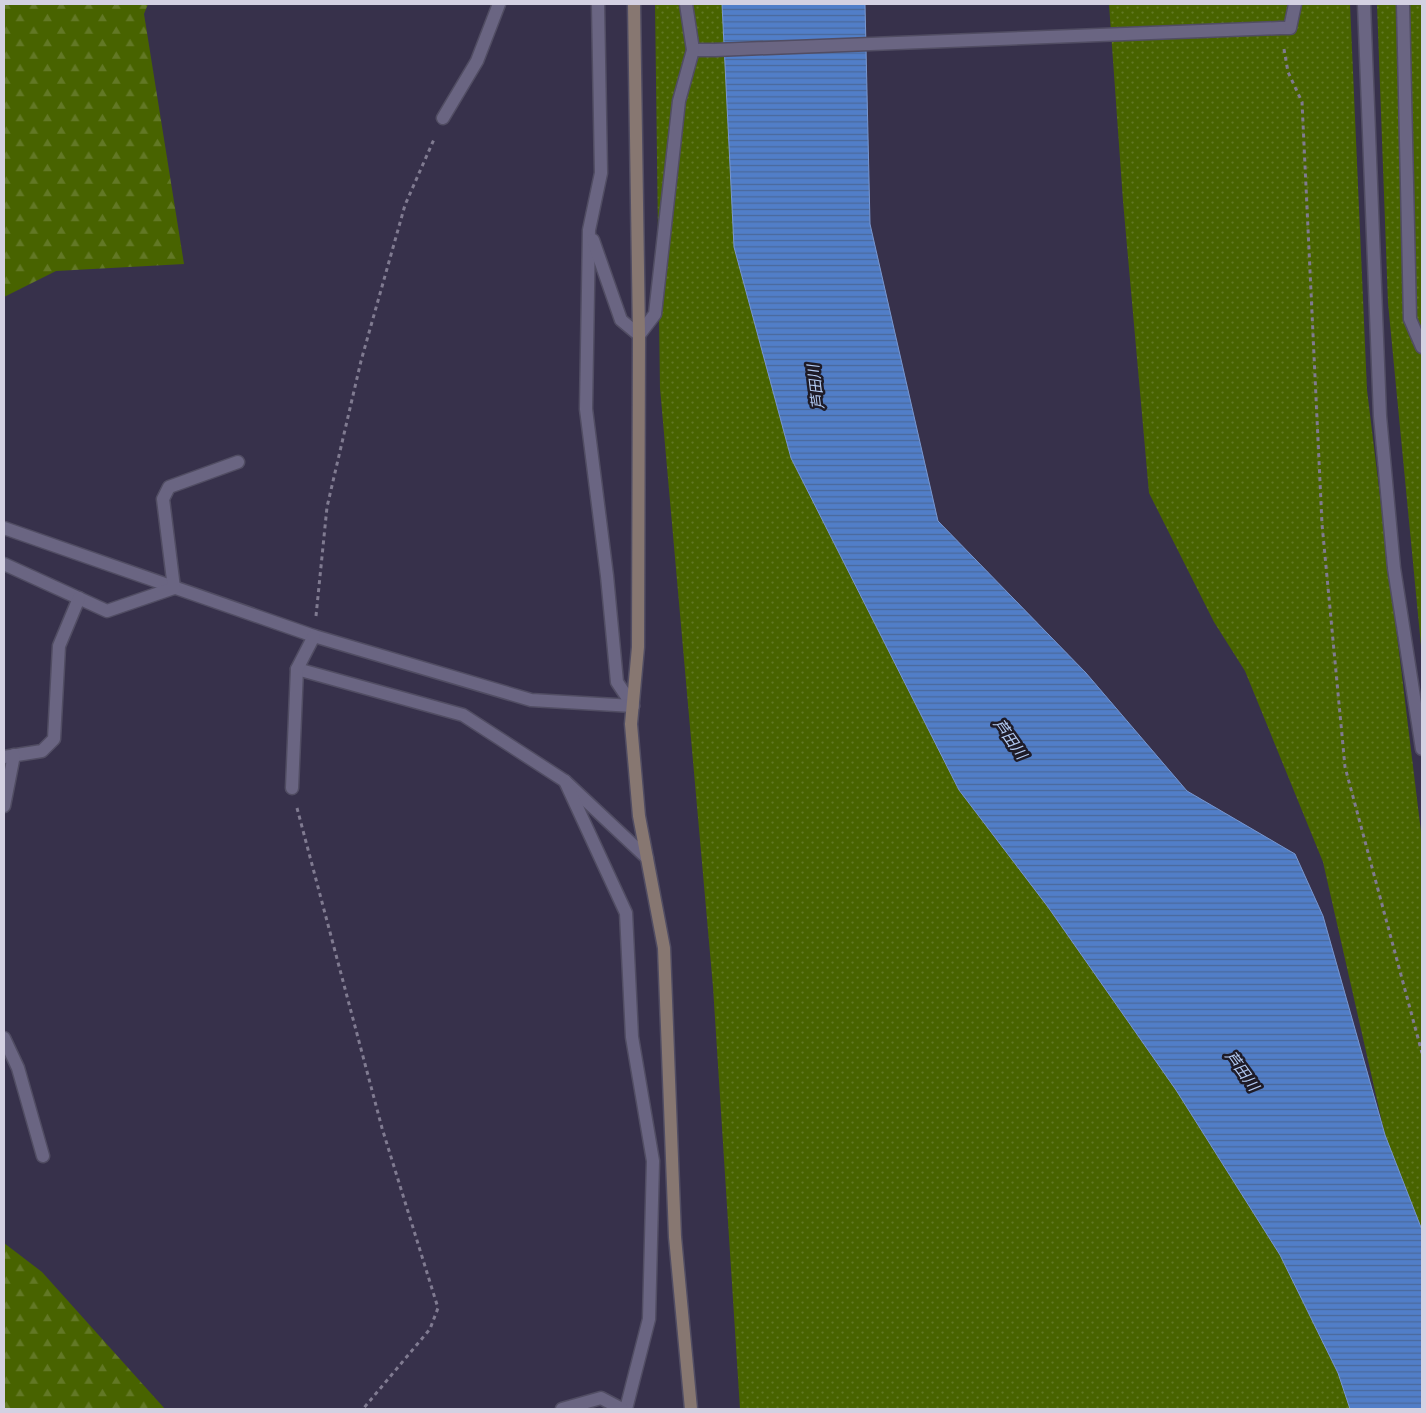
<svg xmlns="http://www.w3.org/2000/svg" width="1426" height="1413" font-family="Cabin,'Noto Sans JP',sans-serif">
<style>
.grass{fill:url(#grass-dots)}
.forest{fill:url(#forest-firs)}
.water{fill:url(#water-rules);stroke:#7897d0}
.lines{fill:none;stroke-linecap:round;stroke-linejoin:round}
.street-casing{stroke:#514d63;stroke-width:15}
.secondary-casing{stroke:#514d63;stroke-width:15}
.path{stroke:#807b91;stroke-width:3;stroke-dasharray:4 4;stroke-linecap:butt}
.street{stroke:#6a6582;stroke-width:12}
.secondary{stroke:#877771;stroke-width:12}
.street-bridge-casing{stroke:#514d63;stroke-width:15;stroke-linecap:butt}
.street-bridge{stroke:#6a6582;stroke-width:12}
.labels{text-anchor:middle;stroke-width:5;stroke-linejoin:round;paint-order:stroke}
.water-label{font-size:15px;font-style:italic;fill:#b2caf2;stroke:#1e1b27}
</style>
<defs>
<pattern id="grass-dots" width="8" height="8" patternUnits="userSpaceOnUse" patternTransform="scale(1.25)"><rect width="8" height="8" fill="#486300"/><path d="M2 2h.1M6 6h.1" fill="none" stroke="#627825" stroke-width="1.8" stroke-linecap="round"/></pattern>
<pattern id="forest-firs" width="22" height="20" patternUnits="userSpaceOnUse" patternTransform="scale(1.25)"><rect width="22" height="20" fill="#486300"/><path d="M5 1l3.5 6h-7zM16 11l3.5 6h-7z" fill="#627825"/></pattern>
<pattern id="water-rules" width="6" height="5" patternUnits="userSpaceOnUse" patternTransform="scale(1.25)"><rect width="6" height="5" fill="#517ec8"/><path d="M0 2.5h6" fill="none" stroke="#4b689a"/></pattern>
</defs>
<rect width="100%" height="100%" fill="#37314b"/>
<g class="grass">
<path d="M655,4H722L734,247L791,458L959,790L1048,907L1176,1090L1280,1255L1338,1373L1350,1409H740L713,987L660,388Z"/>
<path d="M1109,4H1350L1367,390L1422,840V1230L1385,1135L1323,862L1245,671L1214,622L1149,493L1123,201Z"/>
<path d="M1377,4H1422V656L1388,303Z"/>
</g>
<g class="forest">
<path d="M4,4H148L144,14L184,264L56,271L4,297Z"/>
<path d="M4,1243L42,1272L165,1409H4Z"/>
</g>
<path class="water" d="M722,4H865L870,224L938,521L1086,673L1187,791L1295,854L1323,916L1385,1135L1422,1230V1409H1350L1338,1373L1280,1255L1176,1090L1048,907L959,790L791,458L734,247Z"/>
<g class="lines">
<defs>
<g id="street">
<path d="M598,4L601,173L589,230L586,409L607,576L617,682L633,706"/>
<path d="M1364,4L1380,416L1394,568L1422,749"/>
<path d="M1403,4L1410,319L1422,347"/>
<path d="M1280,28H1290L1295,4"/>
<path d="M693,50H715"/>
<path d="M443,118L477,61L499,4"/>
<path d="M593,240L621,320L639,335L655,314L679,101L693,50L686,4"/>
<path d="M4,528L314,636L531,700L633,706"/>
<path d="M4,564L107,611L174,588L163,499L169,487L238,462"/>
<path d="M297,669L463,715L565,781L647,858"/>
<path d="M4,757L42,751L54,739L59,646L79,598"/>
<path d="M565,781L626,913L632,1037L653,1161L649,1319L626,1409"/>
<path d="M292,788L297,669L314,636"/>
<path d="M4,806L14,755"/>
<path d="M4,1038L18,1068L43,1156"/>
<path d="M562,1409L601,1398L622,1409"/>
</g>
<path id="secondary" d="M634,4L639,335L638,647L631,724L639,816L664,948L675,1237L691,1409"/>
</defs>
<use href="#street" class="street-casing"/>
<use href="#secondary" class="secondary-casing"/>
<g class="path">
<path d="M1284,49L1288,72L1302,102L1322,524L1345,767L1422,1053"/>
<path d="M316,616L327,507L361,361L405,205L435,137"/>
<path d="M297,808L382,1128L438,1308L430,1329L363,1409"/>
</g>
<use href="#street" class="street"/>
<use href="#secondary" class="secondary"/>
<defs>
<path id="street-bridge" d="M715,50L1280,28"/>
</defs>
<use href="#street-bridge" class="street-bridge-casing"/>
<use href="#street-bridge" class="street-bridge"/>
</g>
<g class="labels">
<g class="water-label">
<text transform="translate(816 387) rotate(-97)" y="5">芦田川</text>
<text transform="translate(1010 739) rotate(55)" y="5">芦田川</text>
<text transform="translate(1242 1071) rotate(54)" y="5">芦田川</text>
</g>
</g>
<rect width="1426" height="1413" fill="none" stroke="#d4d1e2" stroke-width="10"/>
</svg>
